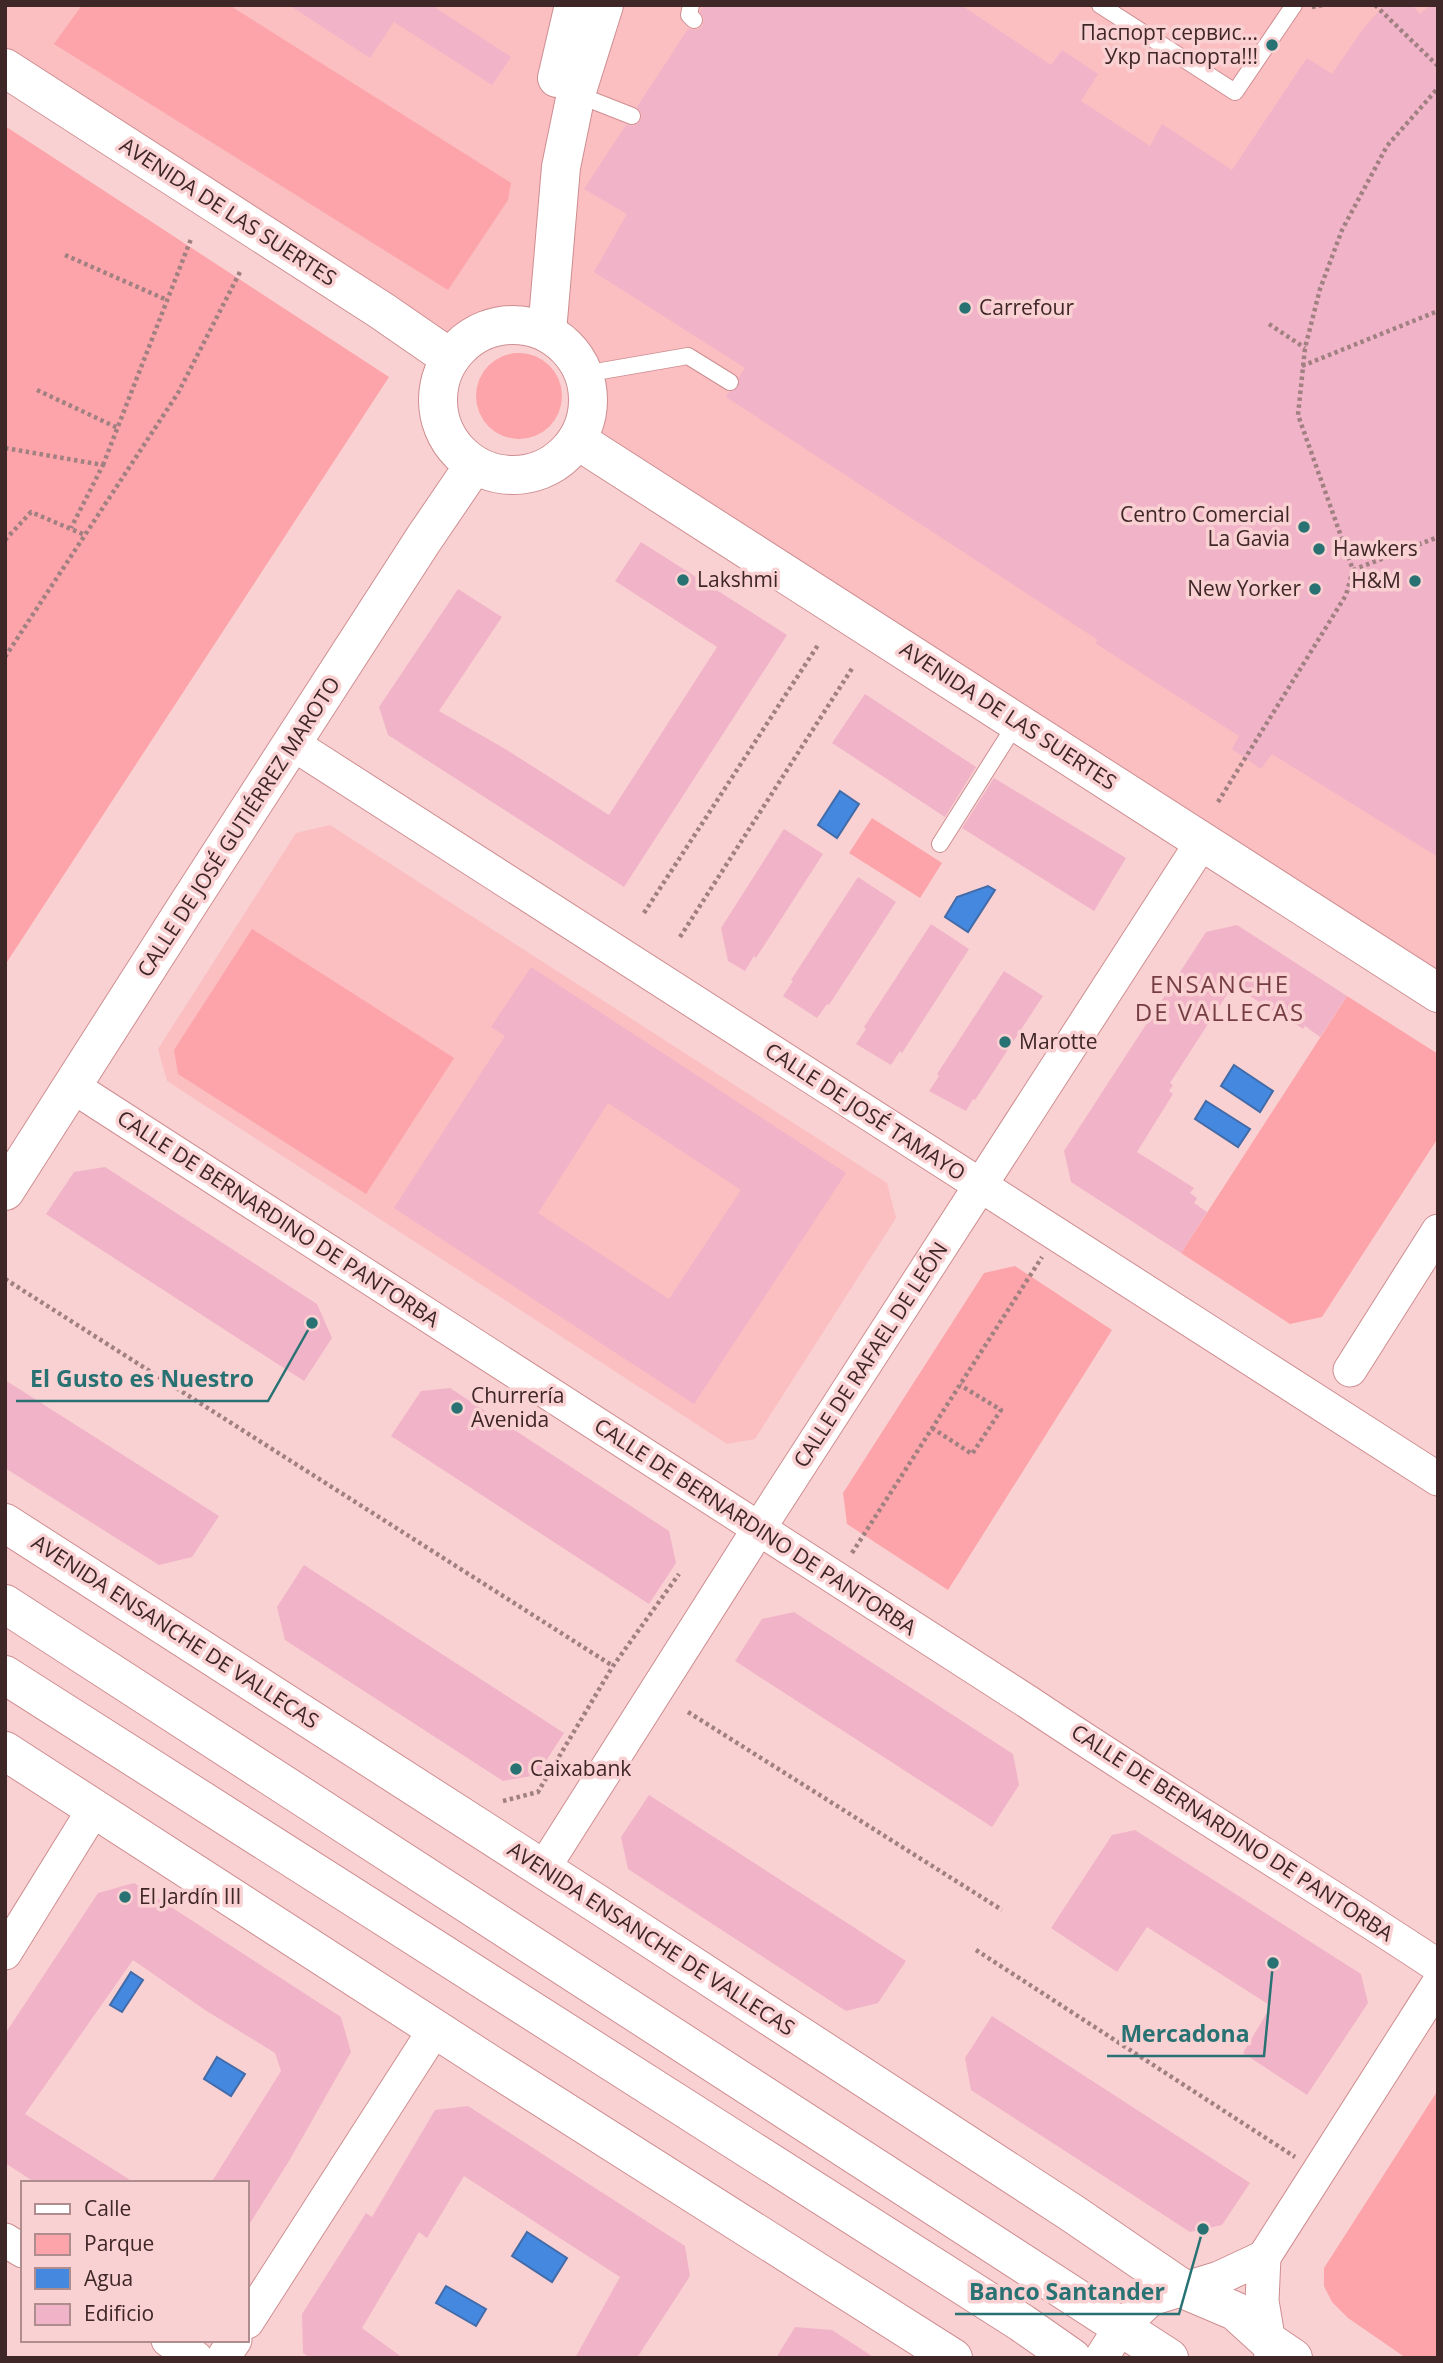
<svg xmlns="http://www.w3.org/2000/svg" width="1443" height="2363" font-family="'Open Sans',sans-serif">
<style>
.built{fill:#fbbec1}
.green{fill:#fca4a9}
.water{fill:#4488e0;stroke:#426ba8;stroke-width:2}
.building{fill:#f1b3c8;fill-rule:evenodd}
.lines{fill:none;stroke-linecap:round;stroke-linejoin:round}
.lane-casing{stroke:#ce8e91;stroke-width:18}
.street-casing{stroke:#ce8e91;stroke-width:35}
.secondary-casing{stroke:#ce8e91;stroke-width:40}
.primary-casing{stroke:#ce8e91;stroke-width:40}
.path{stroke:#a18081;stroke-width:4.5;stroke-dasharray:3.5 3.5;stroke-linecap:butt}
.lane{stroke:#fff;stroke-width:16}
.street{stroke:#fff;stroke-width:33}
.secondary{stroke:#fff;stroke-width:38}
.primary{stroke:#fff;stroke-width:38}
.poi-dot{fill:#287273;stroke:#fad1d2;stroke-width:2.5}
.labels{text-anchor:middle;stroke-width:7;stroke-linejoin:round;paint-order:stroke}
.poi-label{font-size:21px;fill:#3f2627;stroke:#fad1d2;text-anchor:start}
.street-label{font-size:21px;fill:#3f2627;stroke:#fad1d2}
.quarter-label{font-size:24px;letter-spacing:2px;fill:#763e43;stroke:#fad1d2}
.leader{fill:none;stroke:#287273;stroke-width:2.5}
.callout-dot{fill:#287273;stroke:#fad1d2;stroke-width:2.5}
.callout-label{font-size:23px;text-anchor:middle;font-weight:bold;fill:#287273;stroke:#fad1d2;stroke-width:7;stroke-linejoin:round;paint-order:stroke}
</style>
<rect width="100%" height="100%" fill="#fad1d2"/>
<g class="built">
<path d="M5,5H1438V993L577,440L586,419L589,397L584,374L575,357L563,343L529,326L511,324L488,329L467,340L450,358L5,68Z"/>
<path d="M330,825L887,1183L896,1218L755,1439L727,1444L167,1081L158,1049L296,833Z"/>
</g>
<g class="green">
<path d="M82,5H229L511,183L508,200L448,290L54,44Z"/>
<path d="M5,126L389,377L5,965Z"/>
<circle cx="519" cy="396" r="43"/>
<path d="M872,818L942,863L920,898L849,853Z"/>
<path d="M252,929L454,1058L366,1194L178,1074L174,1050Z"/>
<path d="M1347,996L1438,1054V1138L1322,1317L1290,1324L1181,1253Z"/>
<path d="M1015,1266L1112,1330L948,1590L847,1524L843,1493L984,1273Z"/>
<path d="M1438,2090V2358H1406L1348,2318L1332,2302L1324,2286V2268Z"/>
</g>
<g class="water">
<path d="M840,791L859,804L837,838L818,825Z"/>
<path d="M988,886L995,890L968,932L945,917L957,897Z"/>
<path d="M1234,1065L1273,1091L1260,1112L1221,1086Z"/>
<path d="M1206,1101L1250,1129L1238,1147L1195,1119Z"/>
<path d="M131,1972L143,1980L122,2012L110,2005Z"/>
<path d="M217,2057L245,2074L231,2096L204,2079Z"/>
<path d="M527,2232L567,2258L552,2282L512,2256Z"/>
<path d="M446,2286L486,2309L476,2326L436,2303Z"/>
</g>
<g class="building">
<path d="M289,5H431L511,57L492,85L394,22L370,58Z"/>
<path d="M704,5H961L1051,65L1062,50L1098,74L1081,101L1150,146L1162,124L1232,170L1307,58L1332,74L1363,29L1384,5H1412L1420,14L1430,5H1438V857L1272,754L1261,769L1232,749L1239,736L1095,643L1098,640L726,397L729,392L738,388L739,377L745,368L594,272L627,214L584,189L626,125L634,126L641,120L642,114L637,107L688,29L696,30L702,27L704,18L700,12Z"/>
<path d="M641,542L787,635L624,887L388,735L379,707L458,589L502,617L439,711L507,750L609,815L717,647L615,581Z"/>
<path d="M865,694L976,767L945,817L832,743Z"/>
<path d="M994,778L1126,858L1094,911L962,828Z"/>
<path d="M784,829L823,854L756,958L754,956L745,971L728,961L721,928Z"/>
<path d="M858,877L896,902L829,1005L827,1004L817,1018L783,996L793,981L791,980Z"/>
<path d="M931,924L969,949L902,1053L900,1051L891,1065L856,1044L866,1029L864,1027Z"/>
<path d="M1237,925L1347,996L1320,1037L1305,1026L1303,1029L1284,1016L1283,1018L1238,988L1232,996L1228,993L1170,1083L1173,1085L1169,1091L1173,1094L1137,1152L1194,1188L1190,1193L1197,1198L1194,1203L1207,1212L1181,1253L1071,1182L1064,1151L1206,932Z"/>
<path d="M531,967L846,1173L694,1404L394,1208L505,1036L491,1027ZM608,1103L741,1190L669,1299L538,1213Z"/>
<path d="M1004,971L1043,996L975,1100L973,1099L966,1111L929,1091L939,1076L937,1074Z"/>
<path d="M105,1167L317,1304L332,1338L304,1381L46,1214L74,1172Z"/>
<path d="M5,1380L219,1516L192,1557L159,1565L5,1468Z"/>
<path d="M450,1388L669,1531L676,1563L649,1604L391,1436L421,1391Z"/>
<path d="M304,1565L564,1733L537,1775L503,1781L285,1640L277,1607Z"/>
<path d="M794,1612L1013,1754L1019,1785L992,1827L735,1661L762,1619Z"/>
<path d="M649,1795L906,1961L878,2003L846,2011L628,1869L621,1837Z"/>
<path d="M1135,1830L1361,1974L1368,2003L1307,2095L1243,2053L1271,2006L1147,1927L1117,1972L1051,1928L1112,1835Z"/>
<path d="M134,1883L341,2017L351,2052L289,2161L247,2228V2183H211L281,2071L275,2053L205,2010L133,1960L25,2114L135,2183H36L5,2163V2034L98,1893Z"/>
<path d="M992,2016L1250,2183L1222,2225L1190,2232L971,2090L965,2058Z"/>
<path d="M468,2106L685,2246L690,2276L637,2358H575L620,2277L464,2176L427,2238L419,2232L362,2328L403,2358H310L303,2353L302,2314L366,2213L372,2217L435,2110Z"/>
<path d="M795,2327L832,2330L875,2358H776Z"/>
</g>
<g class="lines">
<defs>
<g id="lane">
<path d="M691,5L689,15L694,20"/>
<path d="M1100,5L1235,92L1294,5"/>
<path d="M576,94L632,116"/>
<path d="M584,374L688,356L730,382"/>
<path d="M940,844L1017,722"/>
</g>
<g id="street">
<path d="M293,744L1438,1479"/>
<path d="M72,1086L1028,1702C1162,1792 1302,1876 1438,1966"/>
<path d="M1350,1370L1438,1231"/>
<path d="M543,1869L758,1530L1202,842"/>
<path d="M5,1953L94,1809"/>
<path d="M5,2240L23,2251"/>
<path d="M1264,2257L1438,1984"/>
<path d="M247,2322L435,2029"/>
<path d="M168,2340L196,2358"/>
<path d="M223,2358L235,2340"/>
<path d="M1101,2358L1121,2327L1151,2299L1219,2278L1264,2257L1262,2301L1271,2355"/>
</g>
<g id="secondary">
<path d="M5,68L382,311L450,358"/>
<path d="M557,78L574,5"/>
<circle cx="513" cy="400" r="75"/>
<path d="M547,332L561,167L576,94L604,5"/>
<path d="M577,440L1438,993"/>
<path d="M5,1191L183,912L423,540L474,465"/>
<path d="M5,1523L596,1903L1072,2213L1183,2289L1235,2311L1268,2341L1293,2358"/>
<path d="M5,1751L491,2065L953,2358"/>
</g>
<g id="primary">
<path d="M5,1604L1169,2358"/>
<path d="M5,1675L1022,2323L1072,2358"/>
</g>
</defs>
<use href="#lane" class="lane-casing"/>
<use href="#street" class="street-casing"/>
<use href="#secondary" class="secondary-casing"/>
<use href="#primary" class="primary-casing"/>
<g class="path">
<path d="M1375,5L1438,66"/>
<path d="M1312,7L1323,5"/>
<path d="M65,255L167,300"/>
<path d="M1269,324L1305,348"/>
<path d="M1302,366L1438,311"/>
<path d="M37,390L118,428"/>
<path d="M5,448L103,465L71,528"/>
<path d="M103,465L191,239"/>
<path d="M5,540L31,512L85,535"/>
<path d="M1353,570L1438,537"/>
<path d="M5,657L178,393L240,272"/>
<path d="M1218,802L1346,595L1353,570L1298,415L1305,348L1320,289L1342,230L1387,146L1438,88"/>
<path d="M644,913L818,645"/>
<path d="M680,937L853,667"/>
<path d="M5,1279L613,1666"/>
<path d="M932,1428L972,1454L1001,1410L960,1385"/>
<path d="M852,1553L1042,1257"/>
<path d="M688,1712L1002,1910"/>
<path d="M503,1801L538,1792L613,1666L679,1574"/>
<path d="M976,1950L1295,2157"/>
</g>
<use href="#lane" class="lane"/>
<use href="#street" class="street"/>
<use href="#secondary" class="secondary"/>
<use href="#primary" class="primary"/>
</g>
<g class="poi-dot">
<circle cx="1272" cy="45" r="7"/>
<circle cx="965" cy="308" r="7"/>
<circle cx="1304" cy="527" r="7"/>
<circle cx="1319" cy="549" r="7"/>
<circle cx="683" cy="580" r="7"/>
<circle cx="1415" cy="581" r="7"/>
<circle cx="1315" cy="589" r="7"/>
<circle cx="1005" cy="1042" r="7"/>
<circle cx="457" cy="1408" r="7"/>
<circle cx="516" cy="1769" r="7"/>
<circle cx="125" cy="1897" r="7"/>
</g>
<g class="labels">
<g class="poi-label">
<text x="1258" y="40" text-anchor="end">Паспорт сервис...<tspan x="1258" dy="24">Укр паспорта!!!</tspan></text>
<text x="979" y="315">Carrefour</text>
<text x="1290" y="522" text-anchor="end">Centro Comercial<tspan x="1290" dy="24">La Gavia</tspan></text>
<text x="1333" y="556">Hawkers</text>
<text x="697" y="587">Lakshmi</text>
<text x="1401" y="588" text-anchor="end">H&amp;M</text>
<text x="1301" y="596" text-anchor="end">New Yorker</text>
<text x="1019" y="1049">Marotte</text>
<text x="471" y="1403">Churrería<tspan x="471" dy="24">Avenida</tspan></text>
<text x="530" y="1776">Caixabank</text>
<text x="139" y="1904">El Jardín III</text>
</g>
<g class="street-label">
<text transform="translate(228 212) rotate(33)" y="7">AVENIDA DE LAS SUERTES</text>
<text transform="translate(1008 716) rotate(33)" y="7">AVENIDA DE LAS SUERTES</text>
<text transform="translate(239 827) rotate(-57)" y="7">CALLE DE JOSÉ GUTIÉRREZ MAROTO</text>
<text transform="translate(865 1112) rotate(33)" y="7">CALLE DE JOSÉ TAMAYO</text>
<text transform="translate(278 1219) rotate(33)" y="7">CALLE DE BERNARDINO DE PANTORBA</text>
<text transform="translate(871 1355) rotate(-57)" y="7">CALLE DE RAFAEL DE LEÓN</text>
<text transform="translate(755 1527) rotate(33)" y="7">CALLE DE BERNARDINO DE PANTORBA</text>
<text transform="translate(175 1632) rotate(33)" y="7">AVENIDA ENSANCHE DE VALLECAS</text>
<text transform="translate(1232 1833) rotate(33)" y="7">CALLE DE BERNARDINO DE PANTORBA</text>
<text transform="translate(651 1939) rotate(33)" y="7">AVENIDA ENSANCHE DE VALLECAS</text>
</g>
<g class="quarter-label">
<text x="1220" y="993">ENSANCHE<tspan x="1220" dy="28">DE VALLECAS</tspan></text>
</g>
</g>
<path class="leader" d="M312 1323L268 1401H16M1273 1963L1264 2056H1107M1203 2229L1179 2314H955"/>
<g class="callout-dot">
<circle cx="312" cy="1323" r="7"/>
<circle cx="1273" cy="1963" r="7"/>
<circle cx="1203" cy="2229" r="7"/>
</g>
<g class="callout-label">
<text x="142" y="1387">El Gusto es Nuestro</text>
<text x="1185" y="2042">Mercadona</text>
<text x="1067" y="2300">Banco Santander</text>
</g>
<rect width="1443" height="2363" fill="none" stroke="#3f2627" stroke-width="14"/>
<rect x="21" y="2181" width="228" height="161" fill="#fad1d2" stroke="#af8d8e" stroke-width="2"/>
<rect x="35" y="2204" width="35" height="10" fill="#ffffff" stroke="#af8d8e" stroke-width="2"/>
<text x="84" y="2216" font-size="21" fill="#3f2627">Calle</text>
<rect x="35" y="2234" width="35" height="21" fill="#fca4a9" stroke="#af8d8e" stroke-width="2"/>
<text x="84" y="2251" font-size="21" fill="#3f2627">Parque</text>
<rect x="35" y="2268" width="35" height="21" fill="#4488e0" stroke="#af8d8e" stroke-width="2"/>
<text x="84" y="2286" font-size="21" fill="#3f2627">Agua</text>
<rect x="35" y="2304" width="35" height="21" fill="#f1b3c8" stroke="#af8d8e" stroke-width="2"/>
<text x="84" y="2321" font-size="21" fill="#3f2627">Edificio</text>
</svg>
